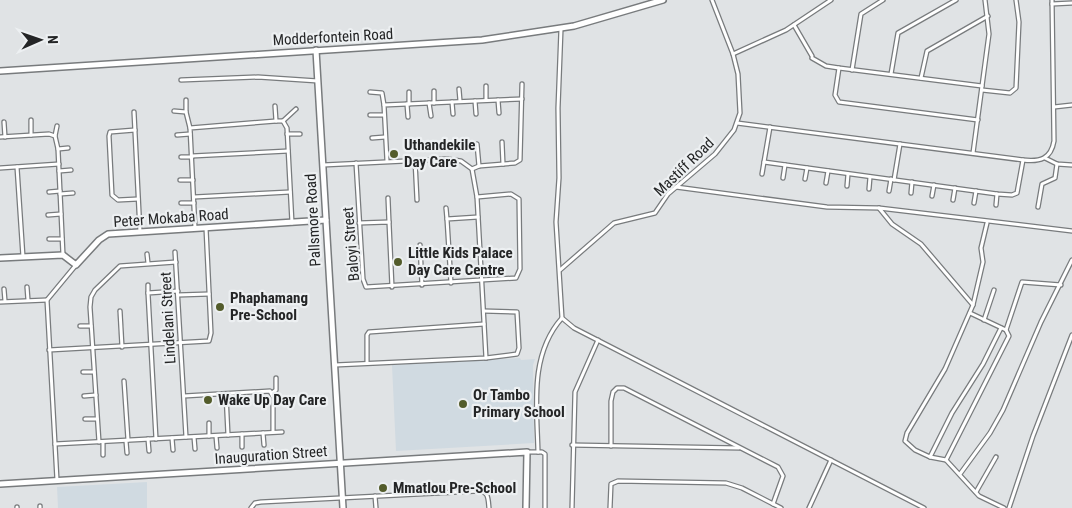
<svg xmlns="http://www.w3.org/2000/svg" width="1072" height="508" font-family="'Roboto Condensed',sans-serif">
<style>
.built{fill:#d0dae1}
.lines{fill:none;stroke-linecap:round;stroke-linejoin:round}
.street-casing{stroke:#787b7d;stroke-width:5.5}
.secondary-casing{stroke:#787b7d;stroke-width:8}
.street{stroke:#fff;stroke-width:3}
.secondary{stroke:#fff;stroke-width:5}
.poi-dot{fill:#535c2b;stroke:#edf0f2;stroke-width:2}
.labels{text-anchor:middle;stroke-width:4.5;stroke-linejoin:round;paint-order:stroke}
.street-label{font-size:15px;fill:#242526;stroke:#edf0f2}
.poi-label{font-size:15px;font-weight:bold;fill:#242526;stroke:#edf0f2;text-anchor:start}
</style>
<rect width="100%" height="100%" fill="#e0e3e5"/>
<g class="built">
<path d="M520,358L521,360L535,359L533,365L534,443L396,451L392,365Z"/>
<path d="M147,482V508H58L57,487Z"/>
</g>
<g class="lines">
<defs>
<g id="street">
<path d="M1052,4L1072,3"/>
<path d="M794,25L812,56"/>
<path d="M561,29L558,108L559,178L556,222L562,318L574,328L924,508"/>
<path d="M733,54L786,30L831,0"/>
<path d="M812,58L826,66L839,68L982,86"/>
<path d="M839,68L835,95L839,102L978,120"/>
<path d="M852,70L861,14L883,0"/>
<path d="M891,74L898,33L956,0"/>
<path d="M921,78L927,51L988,16"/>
<path d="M181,80L258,77L318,81"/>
<path d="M486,86V100"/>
<path d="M459,89L460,101"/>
<path d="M982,90L1010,93L1016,88L1019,22L1016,0"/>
<path d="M434,91V103"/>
<path d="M370,92L382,93L384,105"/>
<path d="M409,92V104"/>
<path d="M186,100V112L190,128"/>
<path d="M498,100L499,113"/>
<path d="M475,101L476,114"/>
<path d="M452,102L453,114"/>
<path d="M429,103L431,116"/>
<path d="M407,104L408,117"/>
<path d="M275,106L276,121"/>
<path d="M1054,107L1072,105"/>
<path d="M174,111L186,112"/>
<path d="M134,112L140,232"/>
<path d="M370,115H384"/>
<path d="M31,120V135"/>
<path d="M283,121L296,109"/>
<path d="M4,122L5,137"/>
<path d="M737,123L1023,160C1040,162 1051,159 1054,141L1052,0"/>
<path d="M57,126L55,136L58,149L63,255"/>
<path d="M770,127L764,162L997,194L1012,195L1017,193L1023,160"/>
<path d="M135,130L110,132L109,136L112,195L118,200L138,199"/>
<path d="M287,134H300"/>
<path d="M177,135L190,134"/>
<path d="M0,137L49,134L55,136"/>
<path d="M372,138L385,137"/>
<path d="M502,142L503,164"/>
<path d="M477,144L479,166"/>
<path d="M58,149L68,148"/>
<path d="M973,153L989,34L985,0"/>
<path d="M192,156L288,151"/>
<path d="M181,157H192"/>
<path d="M1045,158L1057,164L1072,165"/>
<path d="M415,160L417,200"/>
<path d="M387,161L384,105L522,99"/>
<path d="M356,163L363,279L366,287L516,278L520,269L519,199L511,194L477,197"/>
<path d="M323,165L447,159L461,161L472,169L477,197L486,358"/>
<path d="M17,167L23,257"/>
<path d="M0,168L59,164"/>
<path d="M472,169L479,166L515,163L520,160L522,84"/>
<path d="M59,171L71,170"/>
<path d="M762,174L764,162"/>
<path d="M783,178L785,165"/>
<path d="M805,179L807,168"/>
<path d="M180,180H193"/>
<path d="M894,180L900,144"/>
<path d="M826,183L828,171"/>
<path d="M847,186L848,174"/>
<path d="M676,187L827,207L879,208L1072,231"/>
<path d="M869,189L870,177"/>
<path d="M889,191L891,179"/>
<path d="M49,192L60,191"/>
<path d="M911,193L912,182"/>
<path d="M60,194L73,193"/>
<path d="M932,196L934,185"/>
<path d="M194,197L290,192"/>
<path d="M388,198L389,222"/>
<path d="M953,200L955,188"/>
<path d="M181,203H194"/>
<path d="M974,203L976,191"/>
<path d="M996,205L997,194"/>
<path d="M1038,207L1042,184L1055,178L1057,164"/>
<path d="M446,208L447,219"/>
<path d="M879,208L892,224L921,244L973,305L945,369L907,433L905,441L915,450L930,457L952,413L983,364L1001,328"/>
<path d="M48,215L61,214"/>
<path d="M359,223L389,222L392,287"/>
<path d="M195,228L190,128L276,121H283L287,128L292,223"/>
<path d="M49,239H62"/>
<path d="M420,245L422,285"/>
<path d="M175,252L186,437"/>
<path d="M147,254L148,263"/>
<path d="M560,270L614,223L655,213L668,194L715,154L734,130L740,113L738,74L733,54L712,0"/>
<path d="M451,283L447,219L478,217"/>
<path d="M148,285V293"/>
<path d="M27,287L28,300"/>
<path d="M4,289L5,301"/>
<path d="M178,295L209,294"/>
<path d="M0,302L47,300"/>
<path d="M973,305L983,262L981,248L987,223"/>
<path d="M120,311L122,347"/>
<path d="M970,313L1006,330L1022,282L1061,285"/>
<path d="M984,320L994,290"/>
<path d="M80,326H91"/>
<path d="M49,350L209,341L211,333L206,228"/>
<path d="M367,363V335L369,332L484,324"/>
<path d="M335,365L486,358L517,354L519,348L517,312L484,311"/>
<path d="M83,372H94"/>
<path d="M124,381L128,440"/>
<path d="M272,393L276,390V378"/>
<path d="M226,394L228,435"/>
<path d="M84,396L96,395"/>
<path d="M184,396L270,391L273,397V431"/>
<path d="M85,419H97"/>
<path d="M209,423V436"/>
<path d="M263,433L264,445"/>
<path d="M242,434V447"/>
<path d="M216,436L217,448"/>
<path d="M194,437L195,449"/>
<path d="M172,438L173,450"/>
<path d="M148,439L149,451"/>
<path d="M156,439L148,293L178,291"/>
<path d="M126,441L127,453"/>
<path d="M99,442L90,307L91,297L95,290L120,266L176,262"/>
<path d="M103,442V455"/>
<path d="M55,444L282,432"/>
<path d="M572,445L739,448"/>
<path d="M611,446V401L613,392L617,388H624L778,467L783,476L773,504"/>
<path d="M527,452H542L545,454V508"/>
<path d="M538,452C537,407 529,355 562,318"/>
<path d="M930,457L946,460L979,496L1004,508"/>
<path d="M946,460L1009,336L1006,330"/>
<path d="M960,474L990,433L1003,410L1041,322L1072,260"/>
<path d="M57,480L47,300L76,265"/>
<path d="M976,492L996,457"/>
<path d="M375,496L376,508"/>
<path d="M40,506V508"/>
<path d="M17,507V508"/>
<path d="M251,508L255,503L261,502L478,491C489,491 488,499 489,508"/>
<path d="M572,508L575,392L598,340"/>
<path d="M610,508L611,484L618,481L726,483L742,488L781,508"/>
<path d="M809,508L831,460"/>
<path d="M1009,508L1033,436L1072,335"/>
</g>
<g id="secondary">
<path d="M316,50L343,508"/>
<path d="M0,71L482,40L574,26L663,0"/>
<path d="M0,258L63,255L76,265L99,240L108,234L326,220"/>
<path d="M0,484L527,452L526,508"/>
</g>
</defs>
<use href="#street" class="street-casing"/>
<use href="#secondary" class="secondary-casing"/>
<use href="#street" class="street"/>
<use href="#secondary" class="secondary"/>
</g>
<g class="poi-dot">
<circle cx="394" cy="154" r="5"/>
<circle cx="398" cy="262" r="5"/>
<circle cx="220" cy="307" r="5"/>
<circle cx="208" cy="400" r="5"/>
<circle cx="463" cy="404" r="5"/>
<circle cx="383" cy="488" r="5"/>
</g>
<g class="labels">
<g class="street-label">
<text transform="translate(333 37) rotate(-3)" y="5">Modderfontein Road</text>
<text transform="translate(684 167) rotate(-44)" y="5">Mastiff Road</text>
<text transform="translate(171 218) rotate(-4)" y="5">Peter Mokaba Road</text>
<text transform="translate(313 220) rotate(-93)" y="5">Pallsmore Road</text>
<text transform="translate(351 244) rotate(-95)" y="5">Baloyi Street</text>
<text transform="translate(168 318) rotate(-93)" y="5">Lindelani Street</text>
<text transform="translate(271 455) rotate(-4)" y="5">Inauguration Street</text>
</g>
<g class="poi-label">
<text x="404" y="150">Uthandekile<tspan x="404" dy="17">Day Care</tspan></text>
<text x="408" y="258">Little Kids Palace<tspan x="408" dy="17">Day Care Centre</tspan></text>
<text x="230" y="303">Phaphamang<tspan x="230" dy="17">Pre-School</tspan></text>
<text x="473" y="400">Or Tambo<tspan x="473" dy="17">Primary School</tspan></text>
<text x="218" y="405">Wake Up Day Care</text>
<text x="393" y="493">Mmatlou Pre-School</text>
</g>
</g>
<g transform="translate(40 40) rotate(88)" stroke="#edf0f2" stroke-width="4" paint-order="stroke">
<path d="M0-4L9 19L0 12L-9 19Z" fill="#242526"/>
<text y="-8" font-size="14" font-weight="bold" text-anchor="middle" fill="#242526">N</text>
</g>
</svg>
